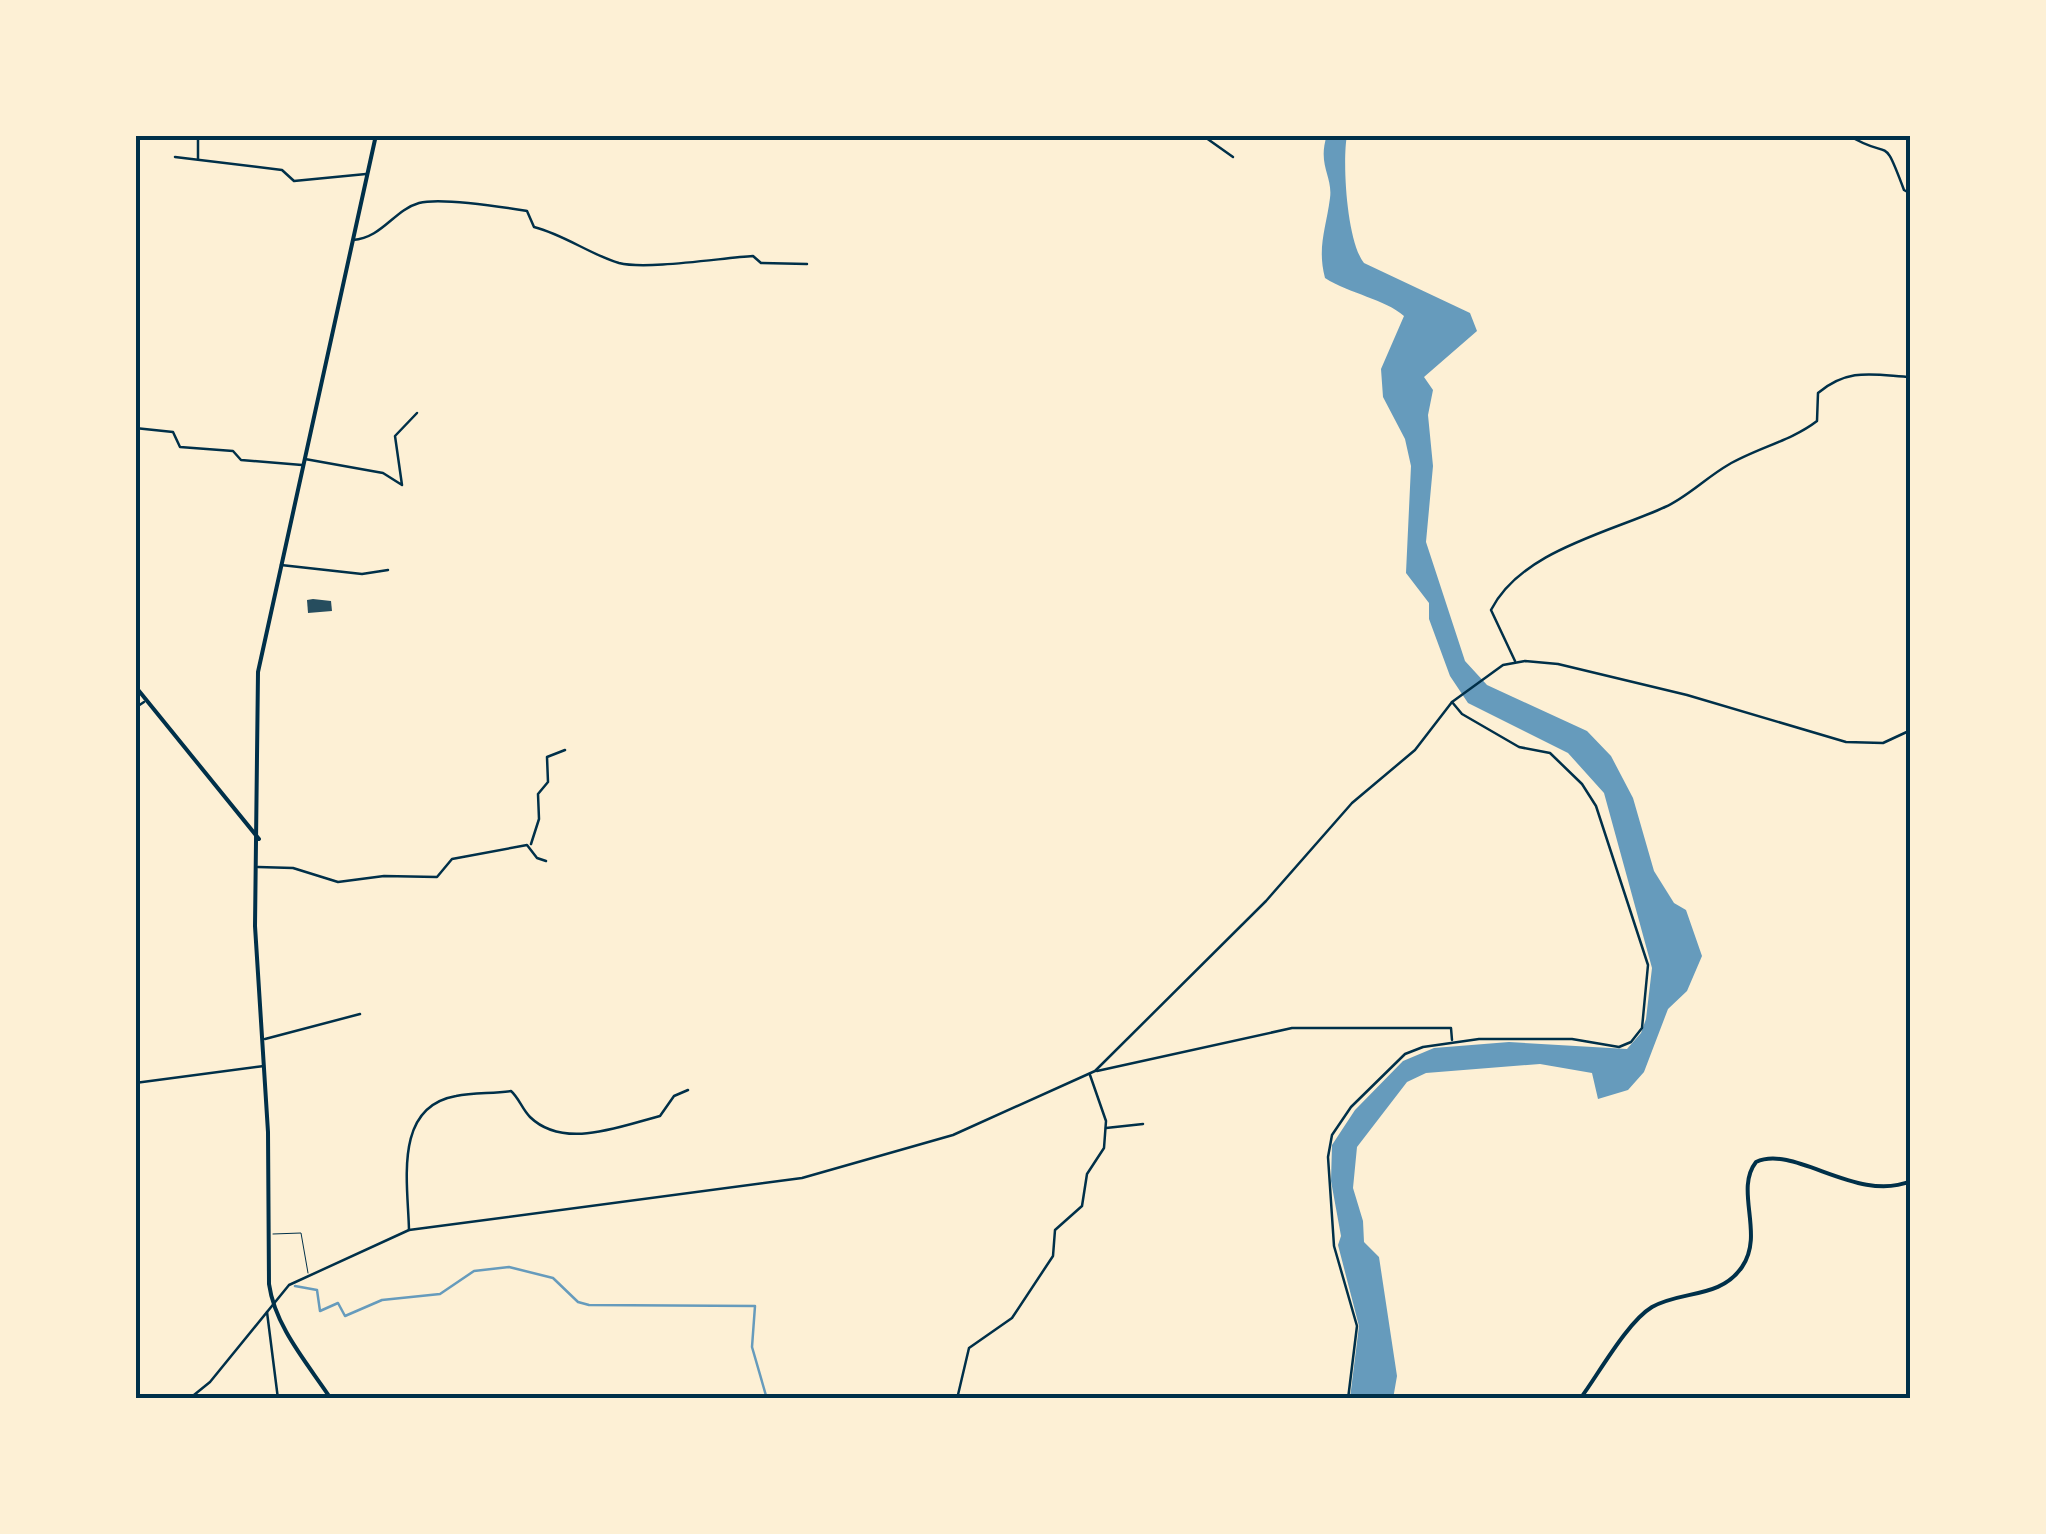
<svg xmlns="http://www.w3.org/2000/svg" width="2046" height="1534" font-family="'Titillium Web',sans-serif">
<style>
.water{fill:#669bbc}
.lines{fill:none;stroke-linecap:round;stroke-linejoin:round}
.stream{stroke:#669bbc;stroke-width:2.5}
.building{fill:#264d5e}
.service{stroke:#003049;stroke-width:1}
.minor{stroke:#003049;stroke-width:2.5}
.secondary{stroke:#003049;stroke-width:4}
.neatline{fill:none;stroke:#003049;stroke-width:4}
</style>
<rect width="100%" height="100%" fill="#fdf0d5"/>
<path class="water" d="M1327,135H1347C1342,163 1347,242 1364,263L1470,313L1477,331L1424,377L1433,390L1428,415L1433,466L1426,542L1465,661L1487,685L1587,731L1611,756L1633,798L1654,871L1674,903L1686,910L1702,956L1687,991L1668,1009L1644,1072L1628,1090L1598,1099L1592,1073L1540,1064L1426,1073L1407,1082L1357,1147L1353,1188L1363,1221L1364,1242L1379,1257L1397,1376L1393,1399L1350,1398L1359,1326L1338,1245L1341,1236L1331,1181L1332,1145L1355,1110L1403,1061L1434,1048L1509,1042L1627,1049L1641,1033L1646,1019L1652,968L1604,793L1568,753L1468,703L1450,676L1429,619V603L1406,573L1411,466L1405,439L1383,397L1381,369L1404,316C1385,299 1350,294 1325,278C1317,247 1326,229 1330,198C1333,176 1317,165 1327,135Z"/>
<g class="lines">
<path class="stream" d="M295,1286L317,1290L320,1311L338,1303L345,1316L382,1300L440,1294L474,1271L509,1267L553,1278L578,1302L589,1305L755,1306L752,1347L767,1399"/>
</g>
<path class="building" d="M313,599L331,601L332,611L308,613L307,600Z"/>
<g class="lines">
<path class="service" d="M273,1234L301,1233L308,1273"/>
<g class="minor">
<path d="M1202,135L1233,157"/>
<path d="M1848,135C1892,162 1882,131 1904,190L1911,194"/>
<path d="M175,157L282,170L294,181L366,174"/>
<path d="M198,159V135"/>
<path d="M353,240C382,238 394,210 419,203C442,197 502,207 527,211L534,227C565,235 589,254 619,263C646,270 721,258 753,256L761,263L807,264"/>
<path d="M135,428L173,432L180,447L233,451L241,460L302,465"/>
<path d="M305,459L383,473L402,485L395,436L417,413"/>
<path d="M281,565L362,574L388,570"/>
<path d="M1515,661L1491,610C1521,551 1608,533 1665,507C1686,498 1707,477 1728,465C1757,448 1791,441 1817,421L1818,393C1849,367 1874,375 1911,377"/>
<path d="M135,708L144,702"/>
<path d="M531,844L539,819L538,794L548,782L547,757L565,750"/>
<path d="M258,867L293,868L338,882L384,876L437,877L452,859L527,845L537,858L546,861"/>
<path d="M265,1039L360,1014"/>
<path d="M1097,1071L1292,1028H1451L1452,1040"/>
<path d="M135,1083L264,1066"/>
<path d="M1106,1128L1143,1124"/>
<path d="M409,1230C408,1183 393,1107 456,1096C474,1092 493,1094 511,1091C519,1098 522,1109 530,1117C564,1150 620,1126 660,1116L674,1096L688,1090"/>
<path d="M267,1312L278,1399"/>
<path d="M189,1399L210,1382L289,1285L409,1230L802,1178L953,1135L1095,1071L1266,901L1352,803L1415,750L1452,702L1503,665L1525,661L1558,664L1687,695L1846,742L1883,743L1911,730"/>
<path d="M957,1399L969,1348L1012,1318L1053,1256L1055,1230L1082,1206L1087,1174L1104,1148L1106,1121L1090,1075"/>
<path d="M1348,1399L1357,1326L1334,1246L1328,1157L1332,1135L1351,1107L1405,1054L1423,1047L1479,1039H1572L1619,1047L1631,1042L1642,1028L1648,965L1596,806L1582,784L1550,753L1519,747L1462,714L1452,702"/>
</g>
<g class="secondary">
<path d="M135,686L259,839"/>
<path d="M331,1399C308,1364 275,1327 269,1284L268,1132L255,926L258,672L376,135"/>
<path d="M1580,1399C1598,1375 1627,1322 1652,1307C1682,1290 1720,1299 1742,1267C1765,1234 1734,1190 1756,1162C1795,1144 1857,1204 1911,1181"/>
</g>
</g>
<rect width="2046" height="1534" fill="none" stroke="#fdf0d5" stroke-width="275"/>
<rect x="138" y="138" width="1770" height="1258" class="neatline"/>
</svg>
